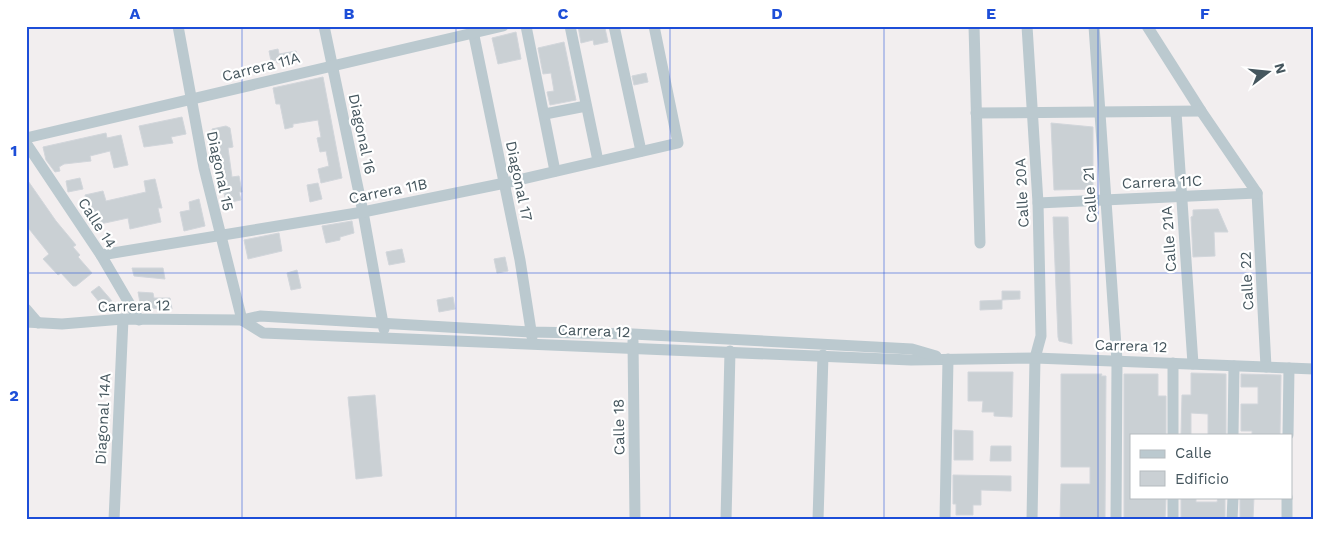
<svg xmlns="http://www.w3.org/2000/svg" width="1340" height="546" font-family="'Work Sans',sans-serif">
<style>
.building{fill:#cad0d4;stroke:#d2d6db}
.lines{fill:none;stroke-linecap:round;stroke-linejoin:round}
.minor{stroke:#bbc9cf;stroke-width:11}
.grid{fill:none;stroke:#1d4ed8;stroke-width:1;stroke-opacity:0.55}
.labels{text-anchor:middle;stroke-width:4.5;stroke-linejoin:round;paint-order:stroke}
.street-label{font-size:15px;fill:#45565e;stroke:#fff}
.neatline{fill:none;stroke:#1d4ed8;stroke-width:2}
.grid-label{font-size:16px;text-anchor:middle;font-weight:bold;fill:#1d4ed8}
</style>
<rect width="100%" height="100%" fill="#f2eeef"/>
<g class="building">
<path d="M578,26H602L605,28L608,42L594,45L593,40L581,43Z"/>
<path d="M516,32L521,59L498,64L492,38Z"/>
<path d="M564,42L576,100L550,105L547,92L554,91L551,73L543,74L538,48Z"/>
<path d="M278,49L279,54L296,51L298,59L277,63L276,60L271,61L269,51Z"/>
<path d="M646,73L648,82L634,85L632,76Z"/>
<path d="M323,77L342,178L321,183L318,169L329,166L326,151L320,152L317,138L321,137L318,120L293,124V127L285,129L280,104H276L273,88Z"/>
<path d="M182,117L186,134L171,137L173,143L144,147L139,126Z"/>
<path d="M1051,123L1093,127V189L1054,190Z"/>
<path d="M226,126L230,128L233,147L228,148L232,177L239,176L242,192H239L241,200L226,203L212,129Z"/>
<path d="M106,133L107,138L121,135L128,165L114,168L110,151L90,156L91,161L64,164L59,167L60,171L55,172L46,160L43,147Z"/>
<path d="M26,178L56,221L76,245L73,247L80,255L78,257L92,273L76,286H73L61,273L58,275L43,259L49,254L26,225Z"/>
<path d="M80,178L83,189L68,192L66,181Z"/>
<path d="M155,179L162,208H158L161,222L130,229L128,218L91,226L85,217L89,216L85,195L103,191L106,201L146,192L144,181Z"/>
<path d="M318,183L322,199L310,202L307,185Z"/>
<path d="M199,199L205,226L184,231L180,212L190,210L189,202Z"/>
<path d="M1218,209L1228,232H1214L1215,256L1193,257L1191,217L1193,216V210Z"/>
<path d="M1053,217H1068L1072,344L1059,341L1058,337Z"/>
<path d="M352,221L354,233L340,237V240L326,243L322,226Z"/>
<path d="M279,233L282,251L248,259L244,240Z"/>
<path d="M402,249L405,262L389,265L386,252Z"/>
<path d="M505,257L508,271L497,273L494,259Z"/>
<path d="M132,268H163L165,279L134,276Z"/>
<path d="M297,270L301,288L291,290L287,273Z"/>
<path d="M99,286L112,301L104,308L91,292Z"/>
<path d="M1002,291H1020V299L1002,300Z"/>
<path d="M138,292L153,293L154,298H170L172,309L141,308Z"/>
<path d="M453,297L455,309L439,312L437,300Z"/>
<path d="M1002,300V309L980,310V301Z"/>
<path d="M968,372H1013L1012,417L994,416V412H982L983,401H968Z"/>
<path d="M1191,373L1226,374V435H1208V414L1191,413V435H1181L1182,395H1191Z"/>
<path d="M1061,374H1102L1101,376H1106L1105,520H1060L1061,484H1090V467H1061Z"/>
<path d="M1124,374H1158V396H1166V435H1131V497H1166L1165,520H1124Z"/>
<path d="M1241,374L1281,375L1280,435H1252V431H1241V404H1258V387H1241Z"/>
<path d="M375,395L382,476L356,479L348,397Z"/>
<path d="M954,430L973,431V460H954Z"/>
<path d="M991,446H1011V461H990Z"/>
<path d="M953,475L1011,476V491L981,490V505H973V515H956V504H953Z"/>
<path d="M1181,497H1196V502H1217L1218,497H1225V520H1181Z"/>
<path d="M1240,497H1254L1253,519L1240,520Z"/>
</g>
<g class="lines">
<g class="minor">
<path d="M178,26L204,168L242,320"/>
<path d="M324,26L363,212L384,329"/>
<path d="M472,26L520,260L532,337"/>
<path d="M526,26L555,171"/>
<path d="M570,26L598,161"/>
<path d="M614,26L641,151"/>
<path d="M974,26L980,243"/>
<path d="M1027,26L1038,203L1041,336L1035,358L1032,520"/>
<path d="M1094,26L1117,361L1116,520"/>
<path d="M1147,26L1201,111L1257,193"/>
<path d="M1176,112L1193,364"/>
<path d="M976,113L1201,111"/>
<path d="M545,114L586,106"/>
<path d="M26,138L503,26"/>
<path d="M26,143L101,255L139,320"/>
<path d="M1257,193L1266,367"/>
<path d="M1038,203L1257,193"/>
<path d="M101,255L363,212L505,183L678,143L654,26"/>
<path d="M26,309L38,323"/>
<path d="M242,320L263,333L911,360L1035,358L1314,369"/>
<path d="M26,322L62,324L123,319L242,320L260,316L531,332L633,334L912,349L936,356"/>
<path d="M633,341L635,520"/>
<path d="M1173,435V363"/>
<path d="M1233,435L1234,366"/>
<path d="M1288,435L1289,368"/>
<path d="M114,520L123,319"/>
<path d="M726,520L730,351"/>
<path d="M818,520L823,355"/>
<path d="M945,520L948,359"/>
<path d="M1173,520V497"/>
<path d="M1232,520L1233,497"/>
<path d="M1287,520V497"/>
</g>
</g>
<path class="grid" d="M242,26V520M456,26V520M670,26V520M884,26V520M1098,26V520M26,273H1314"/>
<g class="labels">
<g class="street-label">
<text transform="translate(261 67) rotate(-14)" y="5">Carrera 11A</text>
<text transform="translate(362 134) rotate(78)" y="5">Diagonal 16</text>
<text transform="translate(220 171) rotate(78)" y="5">Diagonal 15</text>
<text transform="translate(519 181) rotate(78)" y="5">Diagonal 17</text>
<text transform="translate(1162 182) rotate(-2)" y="5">Carrera 11C</text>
<text transform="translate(388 191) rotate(-11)" y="5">Carrera 11B</text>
<text transform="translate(1022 193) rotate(-93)" y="5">Calle 20A</text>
<text transform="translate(1090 195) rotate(-94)" y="5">Calle 21</text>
<text transform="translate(97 223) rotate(57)" y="5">Calle 14</text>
<text transform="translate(1169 239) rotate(-94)" y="5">Calle 21A</text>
<text transform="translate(1247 281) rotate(-93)" y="5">Calle 22</text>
<text transform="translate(134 306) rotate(-1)" y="5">Carrera 12</text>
<text transform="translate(594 331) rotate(2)" y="5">Carrera 12</text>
<text transform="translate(1131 346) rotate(2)" y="5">Carrera 12</text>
<text transform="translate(103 419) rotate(-87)" y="5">Diagonal 14A</text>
<text transform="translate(619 427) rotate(-91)" y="5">Calle 18</text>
</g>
</g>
<rect width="1340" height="546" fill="none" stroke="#ffffff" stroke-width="55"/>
<rect x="1130" y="434" width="162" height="65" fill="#ffffff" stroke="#b5bbbf"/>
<rect x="1140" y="450" width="25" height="8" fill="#bbc9cf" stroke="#b5bbbf"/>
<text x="1175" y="458" font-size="15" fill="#45565e">Calle</text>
<rect x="1140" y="471" width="25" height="15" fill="#cad0d4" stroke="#b5bbbf"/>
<text x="1175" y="484" font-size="15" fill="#45565e">Edificio</text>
<g transform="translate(1268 72) rotate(74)" stroke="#ffffff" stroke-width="4" paint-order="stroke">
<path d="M0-4L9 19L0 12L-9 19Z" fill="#45565e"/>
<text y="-8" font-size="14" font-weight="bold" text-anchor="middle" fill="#45565e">N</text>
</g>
<rect x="28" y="28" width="1284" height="490" class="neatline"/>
<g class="grid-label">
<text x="135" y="19">A</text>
<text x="349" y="19">B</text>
<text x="563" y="19">C</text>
<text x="777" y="19">D</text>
<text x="991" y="19">E</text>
<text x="1205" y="19">F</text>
<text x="14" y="156">1</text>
<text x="14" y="401">2</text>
</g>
</svg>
